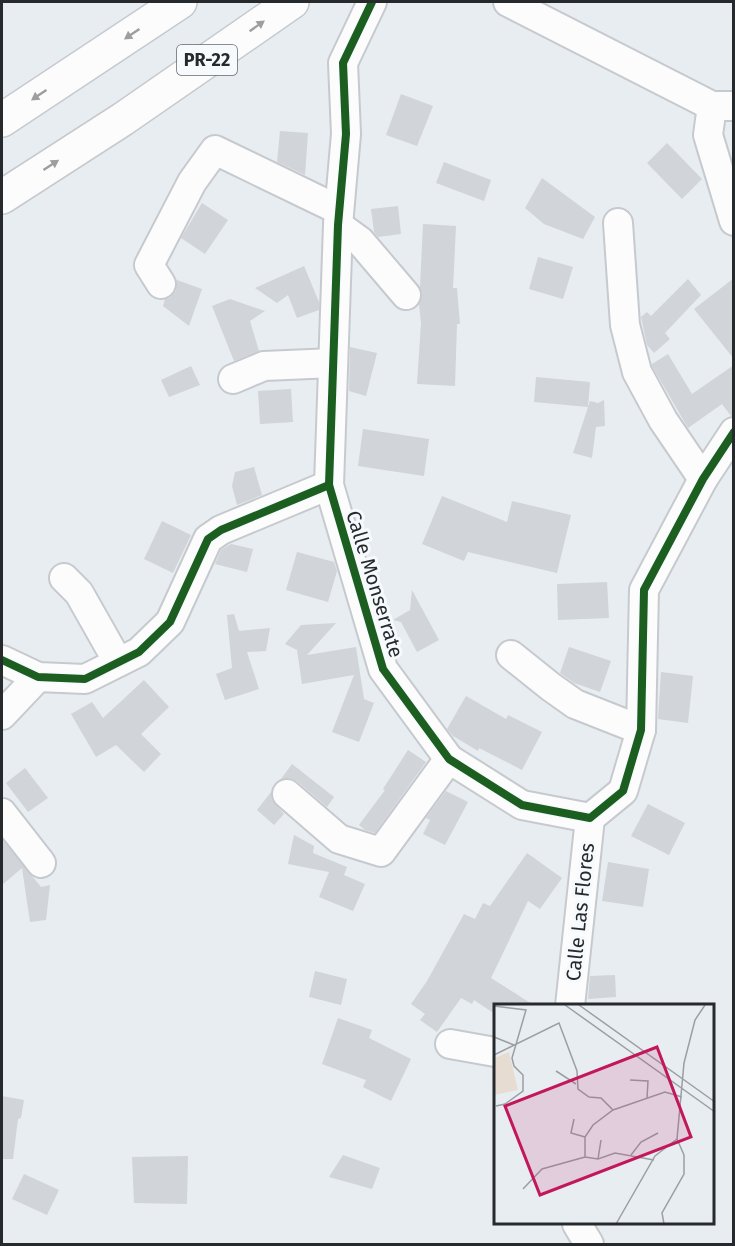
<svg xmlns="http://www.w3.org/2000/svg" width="735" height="1246" font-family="'Fira Sans',sans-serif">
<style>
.building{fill:#d1d4d8}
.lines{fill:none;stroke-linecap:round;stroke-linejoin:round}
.minor-casing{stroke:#c6cace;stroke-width:32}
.highway-casing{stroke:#c6cace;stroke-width:36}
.minor{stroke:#fcfcfd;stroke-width:28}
.highway{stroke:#fcfcfd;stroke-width:33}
.cycleway-casing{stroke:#f6fafd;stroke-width:11}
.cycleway{stroke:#1b5e20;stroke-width:8}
.oneway{fill:#9c9e9f}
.labels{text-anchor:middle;stroke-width:6;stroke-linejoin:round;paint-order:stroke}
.shield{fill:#f6fafd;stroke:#65686b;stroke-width:1.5}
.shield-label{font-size:18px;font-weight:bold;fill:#272a2d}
.street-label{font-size:20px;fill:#272a2d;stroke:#f6fafd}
.inset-road{fill:none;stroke:#9b9fa3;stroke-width:1.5}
.view{fill:#c2185b;fill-opacity:0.15;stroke:#c2185b;stroke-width:3}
.inset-edge{fill:none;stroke:#272a2d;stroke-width:3}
</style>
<rect width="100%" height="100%" fill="#e8edf2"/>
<g class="building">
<path d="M401,94L433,106L417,146L386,135Z"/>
<path d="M280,131L308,133L305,175L277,162Z"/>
<path d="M667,143L702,179L682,199L647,163Z"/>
<path d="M444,162L491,180L484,201L436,183Z"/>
<path d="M542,178L595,217L583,239L544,224L525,208Z"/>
<path d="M202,203L228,220L205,254L181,238Z"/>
<path d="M398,206L401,234L378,237L374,232L371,209Z"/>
<path d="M423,224L456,226L453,288H457L460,324H457L455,386L417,384L421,323L419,304L422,293L420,287Z"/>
<path d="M538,257L573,267L563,299L529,289Z"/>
<path d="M304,266L319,302V310L297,318L288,295L277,303L255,288Z"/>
<path d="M734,278V359L694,309Z"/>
<path d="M688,279L701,295L665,333L670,339L654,353L647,345L641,317L647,312L651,316Z"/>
<path d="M177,280L202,289L189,326L163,306L165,299L170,298L176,291Z"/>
<path d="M230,299L265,311L250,321L259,351L234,361L212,306Z"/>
<path d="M350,347L377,353L366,396L349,391Z"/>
<path d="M668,354L692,394L734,365V416H731L722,404L688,428L652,366V364Z"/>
<path d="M191,366L200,385L169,397L161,380Z"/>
<path d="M536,377L590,382L588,407L534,402Z"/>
<path d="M291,389L293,422L260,424L258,391Z"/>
<path d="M604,400L605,426L596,427L592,458L573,453L590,401L598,403Z"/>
<path d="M363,429L429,439L424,476L358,466Z"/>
<path d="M254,467L262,495L237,505L232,486L235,472Z"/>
<path d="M442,496L507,522L512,501L571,515L557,573L468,552L464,561L422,544Z"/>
<path d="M162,521L191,535L173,573L144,559Z"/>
<path d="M231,544L253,549L247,572L215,564L221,550Z"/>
<path d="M297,552L334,562L337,571L328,602L286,590Z"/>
<path d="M607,582L609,618L558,620L557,584Z"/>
<path d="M412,590L439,640L417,652L401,622L393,620L410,610Z"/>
<path d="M234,614L239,631L270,628L266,651L247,652L259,689L225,700L216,674L232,668L227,615Z"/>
<path d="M336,623L307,655L356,647L364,699L374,703L359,742L332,732L354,675L302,684L297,650L285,644L301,625Z"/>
<path d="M569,647L611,661L600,692L574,683L560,673Z"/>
<path d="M661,672L693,676L688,723L658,719Z"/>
<path d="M144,680L169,707L141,734L161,754L144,772L116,745L96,757L71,714L92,702L103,718Z"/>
<path d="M466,696L506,719L508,715L542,732L522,770L479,748L478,751L453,736L447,729Z"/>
<path d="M408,750L426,762L375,833L365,830L359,825L385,790L383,789Z"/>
<path d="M292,764L334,797L327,807L297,781L290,778L281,779Z"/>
<path d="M25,768L48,798L28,812L6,783Z"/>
<path d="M446,791L468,802L445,845L423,834L430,820L426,818Z"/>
<path d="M271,792L272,800L284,814L274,825L257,810Z"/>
<path d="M648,804L685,823L669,855L631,836Z"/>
<path d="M294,835L314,846L313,853L347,867L344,875L365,884L353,911L319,897L329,872L288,864Z"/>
<path d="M2,839L41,887L50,885L46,920L30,922L22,868L2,885Z"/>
<path d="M527,853L562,878L540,909L528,901L491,978L535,1006H495V1014L474,1000L472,1004L461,998L437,1032L420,1020L425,1014L411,1004L427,981L464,914L475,919L483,903L490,906Z"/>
<path d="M608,862L649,869L643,907L602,901Z"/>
<path d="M315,971L347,979L341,1005L309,997Z"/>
<path d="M615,975L616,997L588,999L590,976Z"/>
<path d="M338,1018L372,1030L369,1038L411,1059L391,1101L363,1087L366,1080L322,1064Z"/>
<path d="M2,1096L24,1100L21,1118L18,1119L13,1159H2Z"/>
<path d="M343,1155L380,1168L372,1189L329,1177Z"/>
<path d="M188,1156L187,1204L134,1203L132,1157Z"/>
<path d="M24,1174L59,1190L47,1215L12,1199Z"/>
</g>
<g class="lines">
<defs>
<g id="minor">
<path d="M372,2L343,63L346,134L338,225L329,485L383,669L449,759L522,805L590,818"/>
<path d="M508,2L712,106H734"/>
<path d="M712,106L708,135L734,221"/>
<path d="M618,223L625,325L637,372L663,420L703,479"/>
<path d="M338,225L360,241L406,295"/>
<path d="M161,284L149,265L192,182L215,150L339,210"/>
<path d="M233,379L264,366L333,363"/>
<path d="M64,578L79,593L118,662"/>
<path d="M511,655L551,687L575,704L641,730"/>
<path d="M2,660L38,677L85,679L139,652L170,622L208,539L221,530L329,485"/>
<path d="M2,715L38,677"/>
<path d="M287,794L339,839L381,852L449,759"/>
<path d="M2,813L41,863"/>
<path d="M590,818L623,791L641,730L644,590L703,479L734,432"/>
<path d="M570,1006L590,818"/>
<path d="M450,1044L495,1052"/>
<path d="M577,1224L589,1244"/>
</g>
<g id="highway">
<path d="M2,120L180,2"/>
<path d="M2,197L123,119L292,2"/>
</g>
</defs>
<use href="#minor" class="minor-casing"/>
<use href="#highway" class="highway-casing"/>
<use href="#minor" class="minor"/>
<use href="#highway" class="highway"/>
<defs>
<g id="cycleway">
<path d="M372,2L343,63L346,134L338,225L329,485L383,669L449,759L522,805L590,818L623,791L641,730L644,590L703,479L734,432"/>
<path d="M2,660L38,677L85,679L139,652L170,622L208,539L221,530L329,485"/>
</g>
</defs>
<use href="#cycleway" class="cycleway-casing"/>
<use href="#cycleway" class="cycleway"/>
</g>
<defs><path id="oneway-solid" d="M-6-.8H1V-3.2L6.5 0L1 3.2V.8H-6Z" transform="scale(1.5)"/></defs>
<g class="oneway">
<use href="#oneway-solid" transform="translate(257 26) rotate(-35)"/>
<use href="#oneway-solid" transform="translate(132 34) rotate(146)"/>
<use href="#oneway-solid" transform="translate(39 95) rotate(146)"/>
<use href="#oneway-solid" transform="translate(51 165) rotate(-33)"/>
</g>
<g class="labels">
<rect class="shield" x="177" y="45" width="60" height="30" rx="4.5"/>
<g class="shield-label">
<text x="207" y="66">PR-22</text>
</g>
<g class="street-label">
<text transform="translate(375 584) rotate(73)" y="7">Calle Monserrate</text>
<text transform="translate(580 912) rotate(-84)" y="7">Calle Las Flores</text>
</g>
</g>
<g transform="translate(494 1004)">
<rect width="220" height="220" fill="#e8edf2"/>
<path d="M15,48L24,86L0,91V54Z" fill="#e7dcd2"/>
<path class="inset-road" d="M71,1L221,108M85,1L221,98M0,2L32,6L18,54L20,62L29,71V87L11,100L2,102M0,33L20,41M0,51L65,19L83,67L84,85L95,93L107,94L119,106M62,67L82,80M136,76L154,77L153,94M80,115L77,129L91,133M137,151L147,138L164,129M91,153V133L99,121L119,106L171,88L188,93M91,153L104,155L121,149L160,156M104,155L107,136M29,185L48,165L91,153M122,220L161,152L183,135M170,220L168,209L190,170V151L183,135L190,59L201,16L211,1"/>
<path class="view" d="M163,43L197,133L46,191L11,102Z"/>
<rect width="220" height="220" class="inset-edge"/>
</g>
<rect width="735" height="1246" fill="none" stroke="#272a2d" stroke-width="6"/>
</svg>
